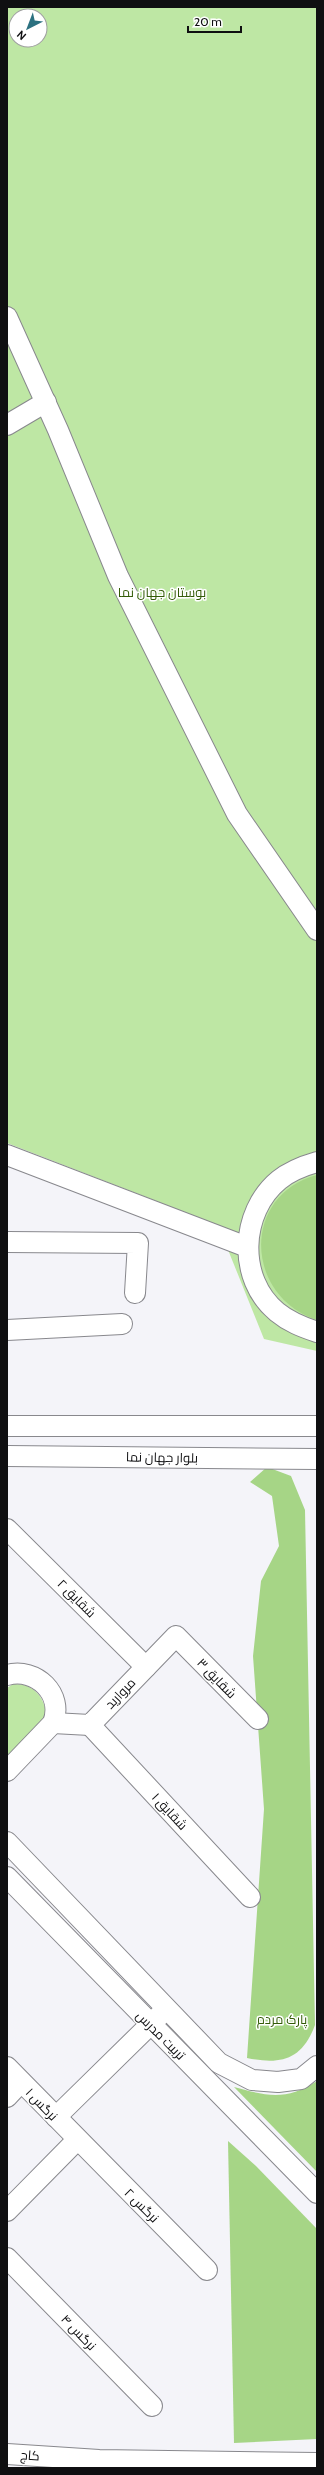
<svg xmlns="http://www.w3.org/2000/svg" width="324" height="2475" font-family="Cabin,Cairo,sans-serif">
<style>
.green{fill:#bee7a4;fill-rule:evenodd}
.forest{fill:#a6d586}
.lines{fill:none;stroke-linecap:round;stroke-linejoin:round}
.minor-casing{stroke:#88888d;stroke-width:22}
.minor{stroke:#fff;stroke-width:20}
.labels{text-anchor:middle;stroke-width:3;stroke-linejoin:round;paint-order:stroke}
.park-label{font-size:13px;fill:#325b06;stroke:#fff}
.street-label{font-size:13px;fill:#0f0f11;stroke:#fff}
</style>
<rect width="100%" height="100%" fill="#f4f4f9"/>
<g class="green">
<path d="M7,7H317V1351L264,1339L218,1225L7,1143ZM16,16H40V40H16Z"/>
<path d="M13,1684C32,1683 45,1696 46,1715L7,1757V1688Z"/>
</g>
<g class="forest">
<path d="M317,1175V1320C244,1296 241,1195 317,1175Z"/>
<path d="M267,1467L291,1476L305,1510L315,2025C302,2060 281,2065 247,2058L264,1809L253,1656L261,1581L279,1546L272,1496L250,1482Z"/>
<path d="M317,2081V2172L234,2087C266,2096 287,2101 317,2081Z"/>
<path d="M228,2141L256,2166L317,2229V2439L234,2443Z"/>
</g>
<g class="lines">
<defs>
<g id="minor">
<path d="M7,317L58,430L118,576L237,814L317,930"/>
<path d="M7,425L46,402"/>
<path d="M7,1155L247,1247"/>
<path d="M317,1162C303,1166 290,1171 279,1180C240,1212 237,1279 277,1312C289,1322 302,1327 317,1332"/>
<path d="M7,1242L138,1243L135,1293"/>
<path d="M7,1330L122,1324"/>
<path d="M7,1426H317"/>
<path d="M7,1456L317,1459"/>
<path d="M7,1529L146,1667"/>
<path d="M7,1675C36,1667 64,1694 53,1723L7,1771"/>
<path d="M53,1723L90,1725L176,1636L258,1719"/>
<path d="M90,1725L250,1897"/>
<path d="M7,1842L219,2063L252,2080L278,2082L301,2079L317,2066"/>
<path d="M7,1877L317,2193"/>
<path d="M7,2067L207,2270"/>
<path d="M7,2097L21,2082"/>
<path d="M56,2117L160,2015"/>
<path d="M7,2211L77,2140"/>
<path d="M7,2258L152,2406"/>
<path d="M7,2454L99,2460L317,2463"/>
</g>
</defs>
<use href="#minor" class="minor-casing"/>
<use href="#minor" class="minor"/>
</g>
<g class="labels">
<g class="park-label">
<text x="162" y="597">بوستان جهان نما</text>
<text x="282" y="2024">پارک مردم</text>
</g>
<g class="street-label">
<text transform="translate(162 1457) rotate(1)" y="5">بلوار جهان نما</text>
<text transform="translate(77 1598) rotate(45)" y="5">شقایق ۲</text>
<text transform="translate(217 1678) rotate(46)" y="5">شقایق ۳</text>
<text transform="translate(120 1693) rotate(-46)" y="5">مروارید</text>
<text transform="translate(170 1811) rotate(47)" y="5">شقایق ۱</text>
<text transform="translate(161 2035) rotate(45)" y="5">تربیت مدرس</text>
<text transform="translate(42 2104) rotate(46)" y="5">نرگس ۱</text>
<text transform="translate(142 2205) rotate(45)" y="5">نرگس ۲</text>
<text transform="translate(79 2332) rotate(46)" y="5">نرگس ۴</text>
<text transform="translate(30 2455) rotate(4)" y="5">کاج</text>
</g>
</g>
<rect width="324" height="2475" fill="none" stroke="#0f0f11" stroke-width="16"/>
<g transform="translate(28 28) rotate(222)"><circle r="19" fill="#ffffff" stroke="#9f9fa0"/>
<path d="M0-3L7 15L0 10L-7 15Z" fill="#2c7180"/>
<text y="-6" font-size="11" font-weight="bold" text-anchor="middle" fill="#0f0f11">N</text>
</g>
<path d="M188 26v6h53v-6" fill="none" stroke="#0f0f11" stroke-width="2"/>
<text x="194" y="26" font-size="12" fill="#0f0f11" stroke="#ffffff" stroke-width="3" paint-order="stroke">20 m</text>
</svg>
